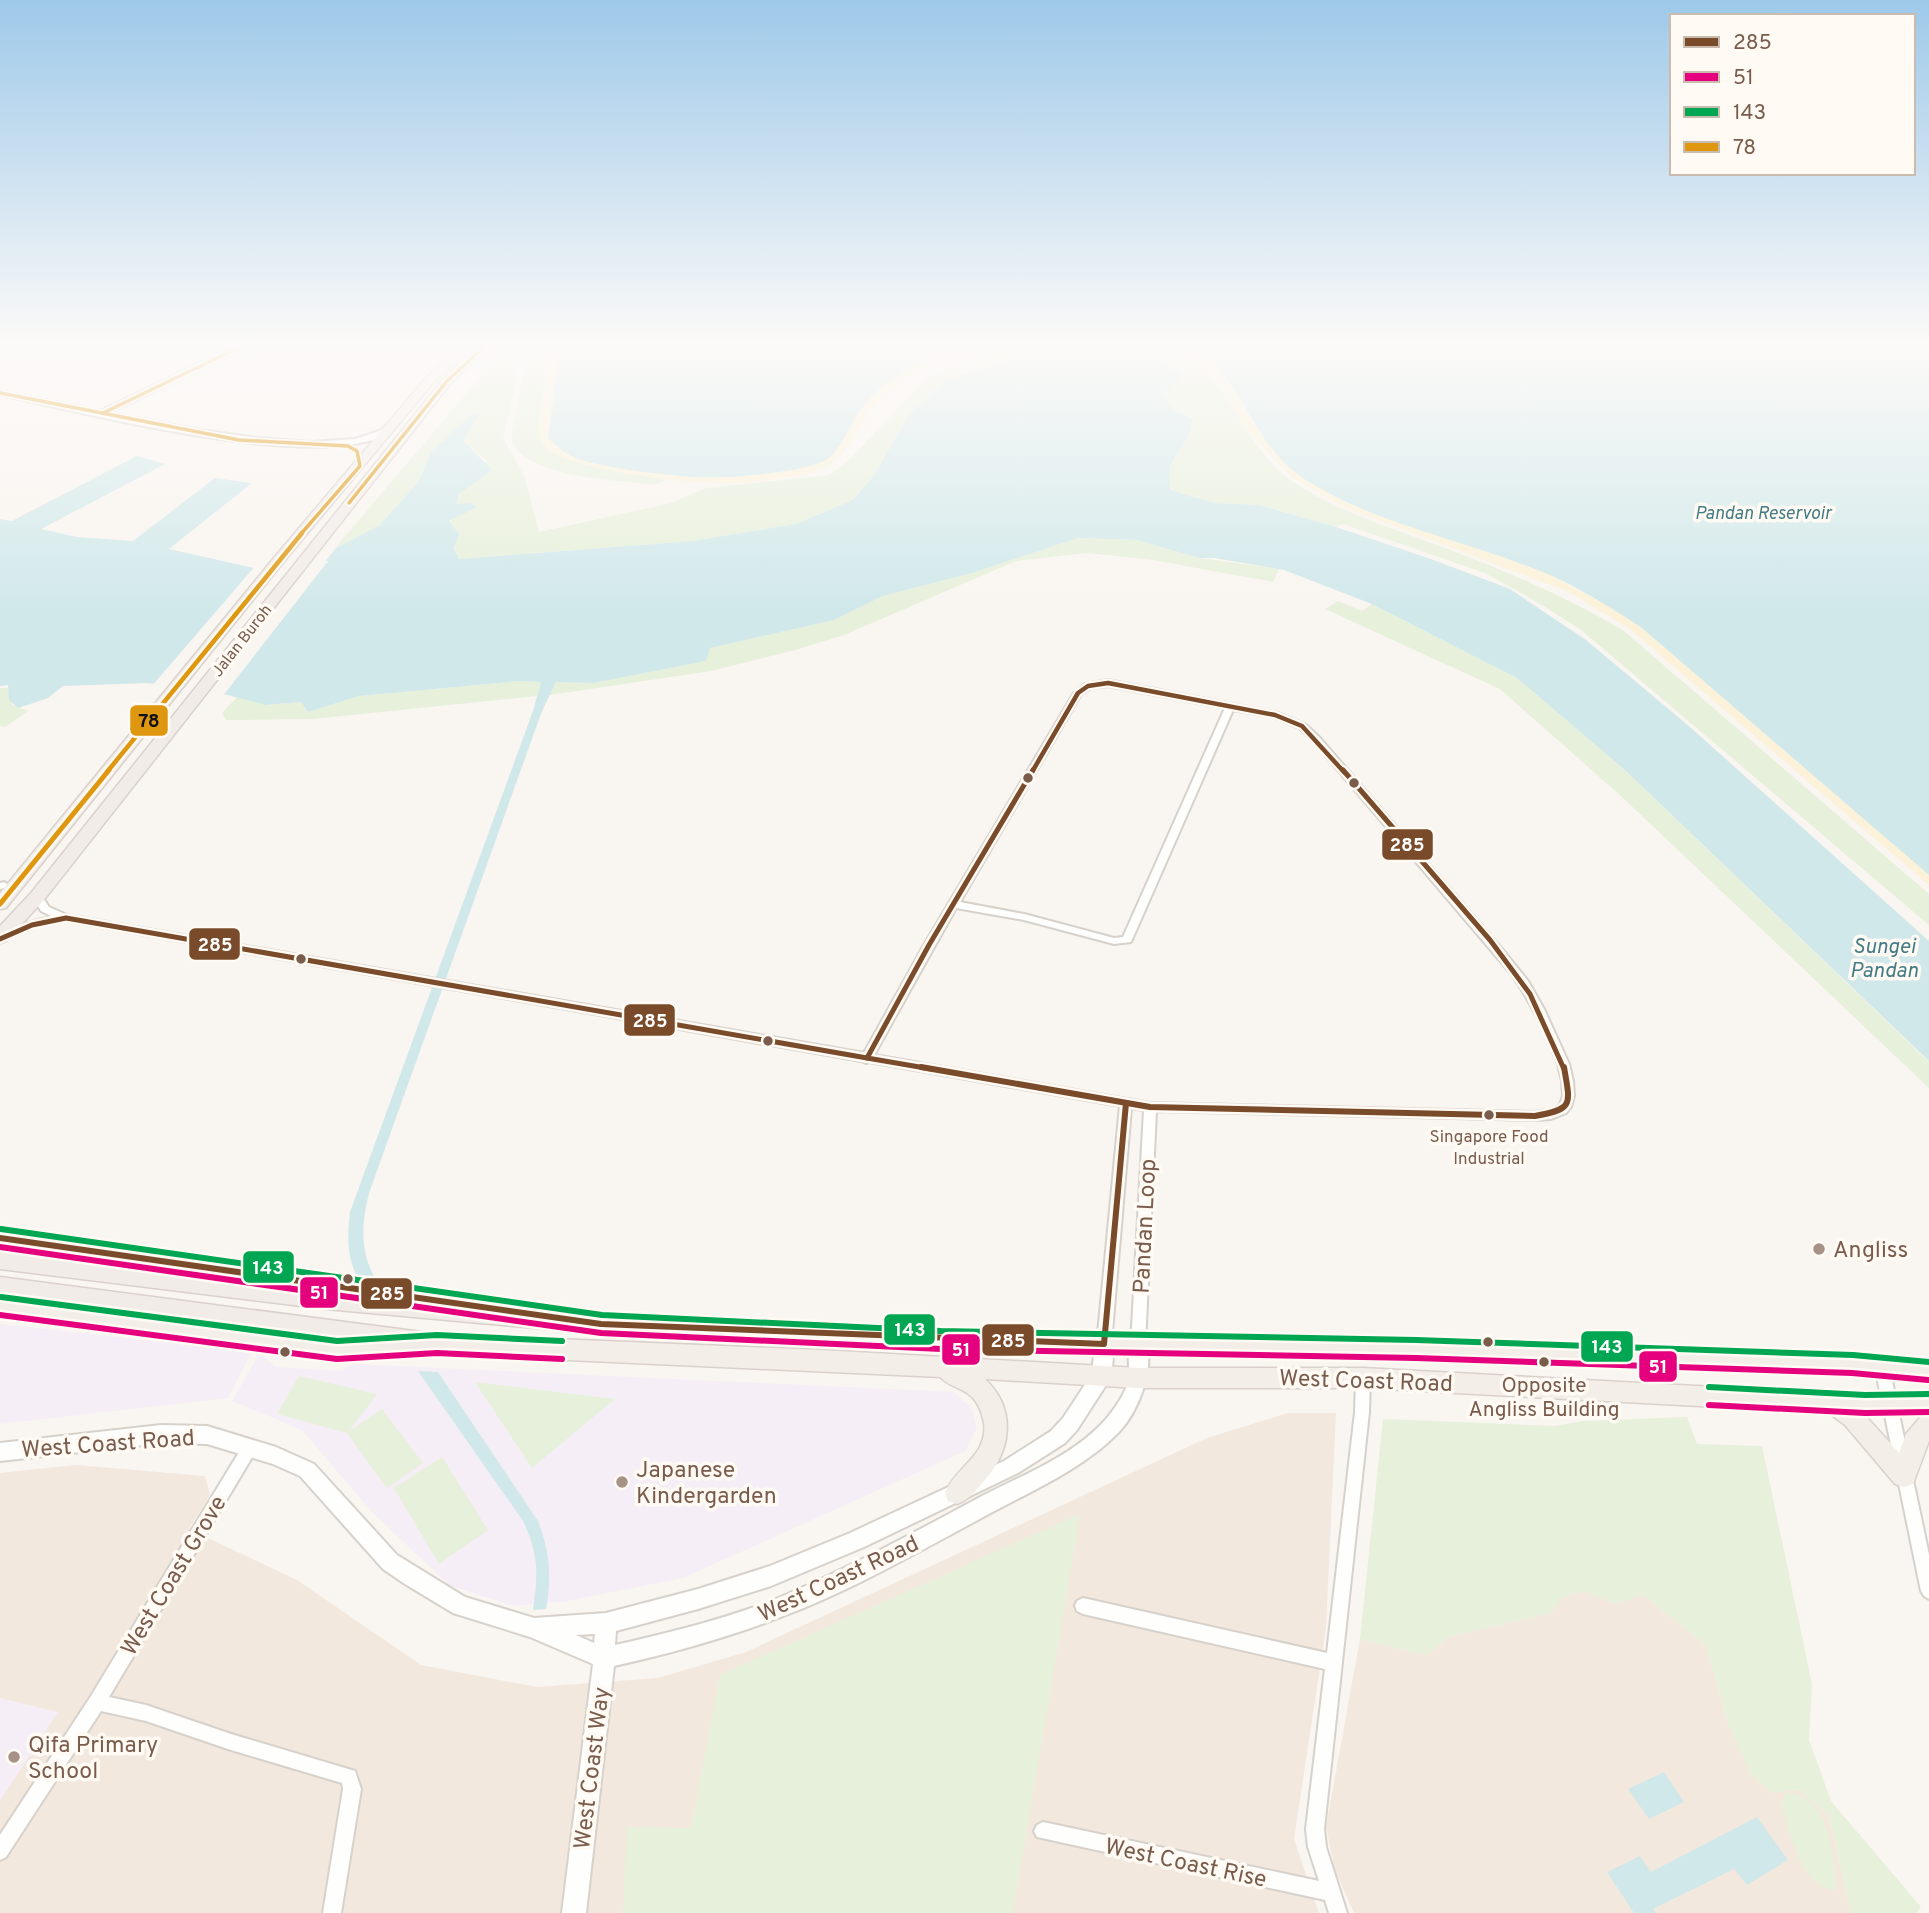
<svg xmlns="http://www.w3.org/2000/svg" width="1929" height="1913" font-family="Overpass,sans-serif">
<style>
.residential{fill:#f2e8de}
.education{fill:#f6eef6}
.green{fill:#e7f0db}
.sand{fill:#fbf2d9}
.water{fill:#d0e8ea}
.pier{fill:#f9f5f0}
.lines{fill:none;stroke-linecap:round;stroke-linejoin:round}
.minor-casing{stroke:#d7d1cb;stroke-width:4}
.tertiary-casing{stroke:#d7d1cb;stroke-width:4}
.primary-casing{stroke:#dad1cc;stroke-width:3}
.trunk-casing{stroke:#dad1cc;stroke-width:3}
.minor{fill:#fefefd;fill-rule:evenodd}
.tertiary{fill:#fefefd;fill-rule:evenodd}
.primary{fill:#f3eee8;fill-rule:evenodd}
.trunk{fill:#f2ece8;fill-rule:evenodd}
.bus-1-far2-casing{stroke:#fffaf3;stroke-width:9}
.bus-1-far1-casing{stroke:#fffaf3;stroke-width:10}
.bus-1-casing{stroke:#fffaf3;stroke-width:11}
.bus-2-casing{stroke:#fffaf3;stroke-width:11}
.bus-3-casing{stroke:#fffaf3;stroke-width:11}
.bus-4-far2-casing{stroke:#fffaf3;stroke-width:7}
.bus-4-far1-casing{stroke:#fffaf3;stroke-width:9}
.bus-4-casing{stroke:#fffaf3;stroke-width:10}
.bus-1-far2{stroke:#7a4b2a;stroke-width:4.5}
.bus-1-far1{stroke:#7a4b2a;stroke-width:5}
.bus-1{stroke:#7a4b2a;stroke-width:6}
.bus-2{stroke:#e5007d;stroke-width:6}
.bus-3{stroke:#00a651;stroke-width:6}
.bus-4-far2{stroke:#de970f;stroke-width:3.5}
.bus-4-far1{stroke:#de970f;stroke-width:4.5}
.bus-4{stroke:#de970f;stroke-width:5}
.bus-dot{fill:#7a5c4d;stroke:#fffaf3;stroke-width:2.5}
.poi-dot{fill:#a69286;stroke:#fffaf3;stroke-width:2.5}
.labels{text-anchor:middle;stroke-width:7;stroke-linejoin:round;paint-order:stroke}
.far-street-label{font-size:16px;fill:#7a5c4d;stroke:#fffaf3}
.bus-label{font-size:17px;fill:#7a5c4d;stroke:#fffaf3}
.far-water-label{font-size:18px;font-style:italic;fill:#437c86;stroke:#fffaf3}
.water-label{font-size:21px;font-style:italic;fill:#437c86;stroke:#fffaf3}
.near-bus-label{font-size:21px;fill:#7a5c4d;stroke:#fffaf3}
.near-street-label{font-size:23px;fill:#7a5c4d;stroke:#fffaf3}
.near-poi-label{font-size:23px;fill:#7a5c4d;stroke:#fffaf3;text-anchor:start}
.line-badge{stroke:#fffaf3;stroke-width:2.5}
.badge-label{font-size:19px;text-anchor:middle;font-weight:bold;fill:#fff}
.pale-badge-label{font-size:19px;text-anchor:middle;font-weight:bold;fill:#111}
</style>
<rect width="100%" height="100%" fill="#f9f5f0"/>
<g class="residential">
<path d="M1288,1413H1336L1326,1628L1294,1839L1319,1913H0V1473L76,1465L205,1476L210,1495L189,1529L297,1580L421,1665L537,1687L658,1678L746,1652L1207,1438Z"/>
<path d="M1584,1591L1615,1603L1643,1595L1706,1645L1729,1726L1772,1793L1798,1789L1829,1815L1851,1913H1354L1335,1870L1326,1827L1360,1639L1426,1655L1448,1637L1551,1613L1561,1598Z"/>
</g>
<g class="education">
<path d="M0,1325V1324L252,1352L228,1398L0,1424Z"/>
<path d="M260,1353L275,1367L341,1371L352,1364L954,1392L972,1409L977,1428L965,1451L683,1578L567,1601L514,1606L449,1585L372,1512L302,1430L232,1401Z"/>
<path d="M0,1698L58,1712L0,1801Z"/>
</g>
<g class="green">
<path d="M507,346H524L503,438L525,478L539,532L671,503L706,488L830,475L848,461L930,375L979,360L978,352L1000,346H1087L1029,354L909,415L874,475L853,500L796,524L693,541L459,559C440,513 457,496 486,461L464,441L478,413L431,452L419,481L380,526L335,548Z"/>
<path d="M529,346H551L540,412L546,448L574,461L668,478L655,485C619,480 535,478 514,446C511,441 512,435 512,430Z"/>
<path d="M1131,346C1145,346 1166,342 1179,346C1211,357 1251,454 1290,480C1344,516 1406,532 1466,556C1522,578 1572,600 1624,631L1929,894V925L1580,629L1537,602L1485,573L1343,524L1336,527L1259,505L1215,503L1170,490V466L1189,435L1192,418L1172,409L1147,351Z"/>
<path d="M1078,538L1136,540L1200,558L1279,569L1273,582L1153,560L1087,553L1016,561L844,635L795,650L711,671L550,695L556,682L593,683L706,661L710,648L834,620L883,596L972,573Z"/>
<path d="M1338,601L1362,611L1372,604L1517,678L1626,771L1929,1062V1088L1622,797L1500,689L1325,609Z"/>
<path d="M520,681L541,682L537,696L313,719L226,720L222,713L237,697L265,705L301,702L308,712L359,696Z"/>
<path d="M0,688H7L11,694L12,705L28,711L5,727L0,726Z"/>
<path d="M299,1376L377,1394L349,1431L382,1409L423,1463L387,1488L347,1433L277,1414Z"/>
<path d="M475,1382L615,1399L532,1468Z"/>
<path d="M1687,1417L1697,1444L1762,1446L1812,1684L1809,1740L1831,1801L1921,1907L1916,1913H1851L1829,1815L1798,1789L1772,1793L1751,1775L1729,1726L1706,1645L1643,1595L1615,1604L1584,1591L1561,1598L1551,1613L1448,1637L1426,1655L1360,1639L1383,1419L1555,1426L1583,1421Z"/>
<path d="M442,1457L488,1530L439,1564L394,1488Z"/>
<path d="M1080,1514L1013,1913H623L627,1827L691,1828L720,1675Z"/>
<path d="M1786,1792C1833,1800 1832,1853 1837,1890C1801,1888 1791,1834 1781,1805Z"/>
</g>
<g class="sand">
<path d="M551,346H560L548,437L830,457C842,440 852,418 866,402C901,365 947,346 998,346C948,357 894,375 865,419C854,435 847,454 829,465C806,479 752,482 724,483C692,485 570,469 547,449C539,442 539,434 538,425Z"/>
<path d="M1185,346H1198L1205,352L1233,386L1252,422L1300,476L1341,500L1542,571L1612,608L1642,628L1929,875V885L1630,629L1567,591L1343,507L1292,477L1247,431L1207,366Z"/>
</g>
<g class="water">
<path d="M560,346H970C931,355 890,373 864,405C852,420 844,445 829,458C811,473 719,479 693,477C664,475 605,468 578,459C565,454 557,446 548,438Z"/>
<path d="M1087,346C1138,346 1140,346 1182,375L1164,393L1172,409L1193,419L1189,435L1170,466V490L1215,503L1259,505L1336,527L1428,558L1510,589L1586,640L1690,727L1929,941V1061L1626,771L1517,678L1372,604L1284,570L1215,558H1200L1136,540L1078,538L972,573L883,596L834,620L710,648L706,661L593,683L556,682L542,711L369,1193C360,1229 360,1257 381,1288H365C346,1265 347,1240 350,1212L533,711L541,682L520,681L359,696L308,712L301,702L265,705L205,689L147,683L63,686L48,698L18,708L9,700L8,685L0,686V519L12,521L137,456L165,464L41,529L77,537L133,541L215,478L252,483L169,549L294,577L320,568L336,548L380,525L419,481L431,452L472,414L479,413L464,441L492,470L459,494L456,504L471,503L477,507L449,521L459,534L454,548L459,559L693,541L796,524L853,500L874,475L909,415L946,380L1029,354Z"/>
<path d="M1198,346H1929V875L1642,628C1610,607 1576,585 1540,571C1462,539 1374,524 1303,478C1254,446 1242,381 1198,346Z"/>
<path d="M418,1371L438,1372L538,1521C550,1552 552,1577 546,1609L533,1610C538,1574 539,1554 523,1521Z"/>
<path d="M1664,1772L1684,1802L1649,1819L1628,1789Z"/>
<path d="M1757,1817L1788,1860L1747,1885L1734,1869L1653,1909L1656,1913H1634L1607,1872L1640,1856L1651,1872Z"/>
</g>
<path class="pier" d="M321,561H328L222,697L205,692L151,687L256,565L293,573L318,565Z"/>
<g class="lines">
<defs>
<g id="minor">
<path d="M1108,680L1278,713L1305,724L1320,738L1502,949L1528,981L1544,1009L1569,1064L1573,1081L1574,1096L1571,1107L1566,1113L1551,1119L1535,1120L1156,1111L1145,1345L1143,1349L1138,1351L1133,1349L1131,1345L1144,1110L1131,1108L1111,1344L1109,1348L1104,1350L1099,1348L1097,1344L1120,1106L869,1062L866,1063L861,1061L66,921L35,927L0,942V935C17,925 34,920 53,917L41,911L32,897L37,894L41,895L49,907L67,915L864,1053L924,945L1074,693L1085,684ZM1108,686L1225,708L1123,937L1114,938L1024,914L960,902L1081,694L1091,688ZM1233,710L1273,717L1299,728L1314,742L1512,975L1525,995L1542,1026L1558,1064L1562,1081L1563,1096L1560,1105L1553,1109L1535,1112L1150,1103L874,1055L956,908L1024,920L1114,944L1131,942Z"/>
<path d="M4,882L9,885L8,887L0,889V883Z"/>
<path d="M1882,1361L1887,1363L1889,1367L1929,1555V1599L1924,1596L1921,1591L1875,1367L1877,1363Z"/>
<path d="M1363,1372L1368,1374L1370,1378L1369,1412L1324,1829L1326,1847L1347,1913H1329L1325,1900L1037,1837L1034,1831L1037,1825L1043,1822L1319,1881L1308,1847L1306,1829L1325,1669L1083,1614L1077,1611L1075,1606L1077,1601L1083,1598L1327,1653L1355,1412L1356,1378L1358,1374Z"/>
<path d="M249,1442L254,1444L256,1449L254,1454L109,1697L146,1705L231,1734L355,1771L361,1789L341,1913H323L343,1789L342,1783L231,1750L146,1721L101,1711L6,1857L0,1860V1835L91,1696L244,1444Z"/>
</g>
<g id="tertiary">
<path d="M236,346H247L109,413L200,430L258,438L311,442L355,439L388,428L392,431C325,476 82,412 0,395V391L100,411Z"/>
<path d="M1104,1336L1110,1338C1115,1349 1113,1371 1108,1382L1077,1430L1065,1443L1018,1473L864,1547L771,1586L698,1609L616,1631L615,1645C672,1632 729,1618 783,1596C851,1567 917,1531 982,1496C1025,1474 1075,1455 1107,1418C1116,1407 1128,1390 1129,1376C1130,1364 1126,1351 1132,1339L1138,1337L1144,1339C1157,1366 1138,1412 1119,1432C1080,1472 1024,1494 976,1521C914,1554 852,1590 786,1615C730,1637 673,1653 614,1666L586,1913H562L593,1664L530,1637L453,1613L405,1584L383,1569L300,1476L273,1464L207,1444L161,1443L0,1461V1443L161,1425L207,1426L276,1447L314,1464L397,1555L465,1597L534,1618L606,1613L698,1589L770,1566L850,1533L1004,1461L1051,1431L1063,1418L1092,1374L1095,1344L1098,1338ZM595,1634L594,1643L576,1635Z"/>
</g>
<g id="primary">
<path d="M0,1229L455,1294L463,1296L466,1303L463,1310L455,1312L0,1247Z"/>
<path d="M0,1297L337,1340L437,1334L821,1350L1138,1368H1363L1807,1392L1929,1393V1441L1913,1484L1904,1487L1895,1484L1845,1425L1829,1413L1363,1388H1138L985,1379C1018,1410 1011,1453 982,1483C975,1492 968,1500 957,1504L948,1501L945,1493C956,1466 988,1456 984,1423C982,1413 979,1404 972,1397C963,1388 948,1386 940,1377L437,1354L337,1360L0,1315ZM1863,1413H1924L1906,1434L1899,1453Z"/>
<path d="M590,1314L941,1330L1416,1339L1853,1354L1929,1361V1381L1853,1374L1416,1359L941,1350L590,1332L582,1330L579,1323L582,1316Z"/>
</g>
<g id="trunk">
<path d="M461,346H472L433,383L281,565L6,908L0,909V893L273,559L425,379Z"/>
<path d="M479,346H490L451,383L43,901L6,941L0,943V926L31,893L443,379Z"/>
<path d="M0,1251L326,1291L601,1314L609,1317L612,1324L609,1331L601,1334L326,1309L0,1269Z"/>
<path d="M0,1277L437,1334L445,1337L448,1344L445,1351L437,1354L0,1295Z"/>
</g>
</defs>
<use href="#minor" class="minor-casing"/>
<use href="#tertiary" class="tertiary-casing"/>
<use href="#primary" class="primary-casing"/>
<use href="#trunk" class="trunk-casing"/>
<use href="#minor" class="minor"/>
<use href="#tertiary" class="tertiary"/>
<use href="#primary" class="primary"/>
<use href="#trunk" class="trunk"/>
<defs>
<path id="bus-1-far2" d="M1032,772L1078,693L1088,686L1108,683L1275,715L1302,726L1344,772"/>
<g id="bus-1-far1">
<path d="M1343,770L1490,940L1530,994L1564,1069"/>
<path d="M0,939L32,925L66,918L867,1058"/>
<path d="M931,1069L867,1058L929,945L1033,770"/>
</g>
<g id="bus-1">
<path d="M921,1067L1150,1107L1535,1116C1575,1109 1570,1104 1564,1067"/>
<path d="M0,1238L601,1324L1104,1344L1126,1103"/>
</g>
<g id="bus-2">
<path d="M0,1247L601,1333L941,1349L1416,1358L1852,1373L1928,1380"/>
<path d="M0,1315L337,1359L437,1353L562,1359"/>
<path d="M1709,1405L1865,1413L1929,1412"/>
</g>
<g id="bus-3">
<path d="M1,1229L602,1315L941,1331L1416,1340L1853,1355L1929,1362"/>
<path d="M1,1297L337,1341L437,1335L562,1341"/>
<path d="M1709,1387L1865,1395L1929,1394"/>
</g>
<g id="bus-4-far2">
<path d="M0,393L239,440L348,446L357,451L360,466L300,535"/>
<path d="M103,413L242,346"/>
<path d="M349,503L447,381L485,346"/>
</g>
<path id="bus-4-far1" d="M107,772L302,533"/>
<path id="bus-4" d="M0,904L109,770"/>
</defs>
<use href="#bus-1-far2" class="bus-1-far2-casing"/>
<use href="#bus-1-far1" class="bus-1-far1-casing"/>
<use href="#bus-1" class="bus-1-casing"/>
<use href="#bus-2" class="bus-2-casing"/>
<use href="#bus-3" class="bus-3-casing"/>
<use href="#bus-4-far2" class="bus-4-far2-casing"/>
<use href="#bus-4-far1" class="bus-4-far1-casing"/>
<use href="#bus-4" class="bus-4-casing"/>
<use href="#bus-1-far2" class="bus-1-far2"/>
<use href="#bus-1-far1" class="bus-1-far1"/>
<use href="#bus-1" class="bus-1"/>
<use href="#bus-2" class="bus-2"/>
<use href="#bus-3" class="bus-3"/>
<use href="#bus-4-far2" class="bus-4-far2"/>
<use href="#bus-4-far1" class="bus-4-far1"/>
<use href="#bus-4" class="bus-4"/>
</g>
<linearGradient id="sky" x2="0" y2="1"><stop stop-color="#9ec9e9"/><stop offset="0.56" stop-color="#fcfaf8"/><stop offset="1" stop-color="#fcfaf8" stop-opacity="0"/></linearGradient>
<rect width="1929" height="614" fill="url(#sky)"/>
<g class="bus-dot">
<circle cx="1028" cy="778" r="6"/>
<circle cx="1354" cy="783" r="6"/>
<circle cx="301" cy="959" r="6"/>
<circle cx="768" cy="1041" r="6"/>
<circle cx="1489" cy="1115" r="6"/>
<circle cx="348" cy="1279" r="6"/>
<circle cx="1488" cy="1342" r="6"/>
<circle cx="285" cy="1352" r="6"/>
<circle cx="1544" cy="1362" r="6"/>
</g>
<g class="poi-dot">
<circle cx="1819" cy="1249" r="7"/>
<circle cx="622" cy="1482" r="7"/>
<circle cx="14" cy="1757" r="7"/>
</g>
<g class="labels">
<g class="far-street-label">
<text transform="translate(241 640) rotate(-52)" y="6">Jalan Buroh</text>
</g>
<g class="bus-label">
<text x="1489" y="1142">Singapore Food<tspan x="1489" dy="22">Industrial</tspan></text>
</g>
<g class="far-water-label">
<text x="1763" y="519">Pandan Reservoir</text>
</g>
<g class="water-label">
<text x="1884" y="953">Sungei<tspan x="1884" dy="24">Pandan</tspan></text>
</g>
<g class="near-bus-label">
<text x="1544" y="1392">Opposite<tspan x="1544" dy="24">Angliss Building</tspan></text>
</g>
<g class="near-street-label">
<text transform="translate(1144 1226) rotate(-87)" y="8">Pandan Loop</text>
<text transform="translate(1366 1380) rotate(2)" y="8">West Coast Road</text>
<text transform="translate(108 1443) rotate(-4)" y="8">West Coast Road</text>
<text transform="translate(173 1575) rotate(-59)" y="8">West Coast Grove</text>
<text transform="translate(838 1578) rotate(-25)" y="8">West Coast Road</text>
<text transform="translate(591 1768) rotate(-83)" y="8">West Coast Way</text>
<text transform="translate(1186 1862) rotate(12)" y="8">West Coast Rise</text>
</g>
<g class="near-poi-label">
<text x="1833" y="1257">Angliss</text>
<text x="636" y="1477">Japanese<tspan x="636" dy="26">Kindergarden</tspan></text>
<text x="28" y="1752">Qifa Primary<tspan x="28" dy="26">School</tspan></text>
</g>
</g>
<g class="line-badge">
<rect x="129" y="704" width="40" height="33" rx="7" fill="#de970f"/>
<rect x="1381" y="828" width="53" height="33" rx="7" fill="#7a4b2a"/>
<rect x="188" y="927" width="53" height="34" rx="7" fill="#7a4b2a"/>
<rect x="623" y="1003" width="53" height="34" rx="7" fill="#7a4b2a"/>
<rect x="242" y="1250" width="53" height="34" rx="7" fill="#00a651"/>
<rect x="299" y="1276" width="40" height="33" rx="7" fill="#e5007d"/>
<rect x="360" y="1277" width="53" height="33" rx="7" fill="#7a4b2a"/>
<rect x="883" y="1313" width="53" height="33" rx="7" fill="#00a651"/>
<rect x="981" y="1323" width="54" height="34" rx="7" fill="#7a4b2a"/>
<rect x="1580" y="1330" width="54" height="33" rx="7" fill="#00a651"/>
<rect x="941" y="1333" width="40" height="33" rx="7" fill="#e5007d"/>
<rect x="1638" y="1350" width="40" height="33" rx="7" fill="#e5007d"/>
</g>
<g class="badge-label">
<text x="1407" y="851">285</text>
<text x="215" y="951">285</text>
<text x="650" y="1027">285</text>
<text x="268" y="1274">143</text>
<text x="319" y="1299">51</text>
<text x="387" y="1300">285</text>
<text x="910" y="1336">143</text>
<text x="1008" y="1347">285</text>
<text x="1607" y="1353">143</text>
<text x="961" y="1356">51</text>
<text x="1658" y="1373">51</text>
</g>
<g class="pale-badge-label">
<text x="149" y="727">78</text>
</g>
<rect x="1670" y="14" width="245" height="161" fill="#fffaf3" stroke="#cabbb1" stroke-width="2"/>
<rect x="1684" y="37" width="35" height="10" fill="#7a4b2a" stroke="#cabbb1" stroke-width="2"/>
<text x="1733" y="49" font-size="21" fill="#7a5c4d">285</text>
<rect x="1684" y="72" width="35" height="10" fill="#e5007d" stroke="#cabbb1" stroke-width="2"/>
<text x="1733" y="84" font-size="21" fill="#7a5c4d">51</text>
<rect x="1684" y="107" width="35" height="10" fill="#00a651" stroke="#cabbb1" stroke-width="2"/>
<text x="1733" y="119" font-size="21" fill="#7a5c4d">143</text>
<rect x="1684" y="142" width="35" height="10" fill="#de970f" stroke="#cabbb1" stroke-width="2"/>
<text x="1733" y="154" font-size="21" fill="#7a5c4d">78</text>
</svg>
